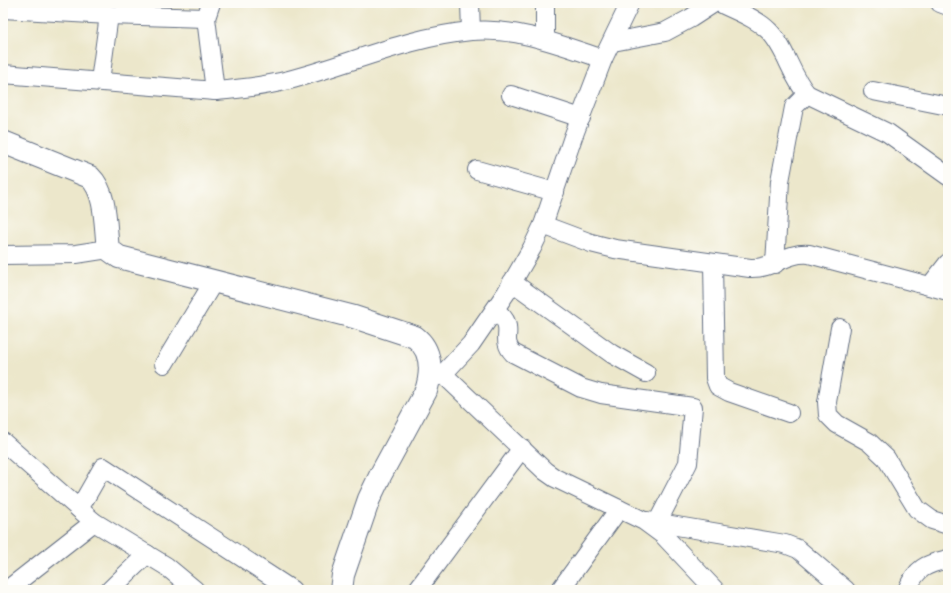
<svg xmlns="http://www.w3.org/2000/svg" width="951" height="593" font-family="'Shantell Sans',sans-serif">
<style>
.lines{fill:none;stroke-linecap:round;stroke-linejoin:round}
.minor-casing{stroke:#646f84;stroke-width:20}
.tertiary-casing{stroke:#646f84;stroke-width:24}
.minor{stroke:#fff;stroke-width:18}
.tertiary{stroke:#fff;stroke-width:22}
</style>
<rect width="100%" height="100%" fill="#fdfcf7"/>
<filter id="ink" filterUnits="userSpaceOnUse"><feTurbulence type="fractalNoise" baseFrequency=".025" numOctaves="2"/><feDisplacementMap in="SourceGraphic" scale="8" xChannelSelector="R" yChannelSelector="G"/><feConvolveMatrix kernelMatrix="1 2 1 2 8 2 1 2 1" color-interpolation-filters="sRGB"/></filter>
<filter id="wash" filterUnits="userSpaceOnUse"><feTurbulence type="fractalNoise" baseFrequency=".012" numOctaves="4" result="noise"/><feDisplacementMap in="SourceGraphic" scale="16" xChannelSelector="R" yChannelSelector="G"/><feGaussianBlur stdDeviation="0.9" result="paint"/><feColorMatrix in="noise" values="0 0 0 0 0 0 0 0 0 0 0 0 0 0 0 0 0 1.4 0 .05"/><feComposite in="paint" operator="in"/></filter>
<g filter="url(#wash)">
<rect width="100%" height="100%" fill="#ece7cb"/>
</g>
<g filter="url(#ink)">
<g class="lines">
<defs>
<g id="minor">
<path d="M211,3L206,18L215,91"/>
<path d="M470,3L471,31"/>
<path d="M720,3C736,11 756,18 769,31C786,48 791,76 807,94L888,133L948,176"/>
<path d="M940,3L948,6"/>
<path d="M3,9L109,15L206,18"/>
<path d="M545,40V3"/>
<path d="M613,42L665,32L691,18L714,3"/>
<path d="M3,74L215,91C240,89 265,86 289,80C350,64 408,37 471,31C517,27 561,45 603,59"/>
<path d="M100,81L109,15"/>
<path d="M873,91L948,106"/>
<path d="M511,95L581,118"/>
<path d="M477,170L555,192"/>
<path d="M543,225L591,243L615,249L750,268C774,269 785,252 809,254L948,291"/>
<path d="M3,255L76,254L108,249"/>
<path d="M713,263L715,378L718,386L729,392L789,413"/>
<path d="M775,264L780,181L794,107L807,94"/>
<path d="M512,282L612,354L646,373"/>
<path d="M930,286L948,263"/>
<path d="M495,310C519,328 498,337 513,353L581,388L601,394L693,407L688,463L657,523"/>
<path d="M840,328L827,402L828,415L837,424L869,442L886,458L917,509L932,520L948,525"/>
<path d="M164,364L214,281"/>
<path d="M443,374L545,471L555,478L644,521L663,535L715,590"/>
<path d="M430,379L443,374L471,344L506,293L532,248L543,225L573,137L603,59L630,3"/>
<path d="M3,442L94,522L166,566L195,590"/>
<path d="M79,509L103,467L292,590"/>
<path d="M647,521L785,544L798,549L846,590"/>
<path d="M7,590L94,522"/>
<path d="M110,590L147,554"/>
<path d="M417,590L522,448"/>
<path d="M560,590L619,509"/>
<path d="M907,590C916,568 926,564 948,559"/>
</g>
<path id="tertiary" d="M3,142L90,177C107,193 105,227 108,249L119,257L354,317L415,337C432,350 432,372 426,391L381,474L369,499L343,575L341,590"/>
</defs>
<use href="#minor" class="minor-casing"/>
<use href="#tertiary" class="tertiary-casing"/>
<use href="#minor" class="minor"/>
<use href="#tertiary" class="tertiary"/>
</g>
</g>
<rect width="951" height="593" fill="none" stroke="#fdfcf7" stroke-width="16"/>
</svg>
